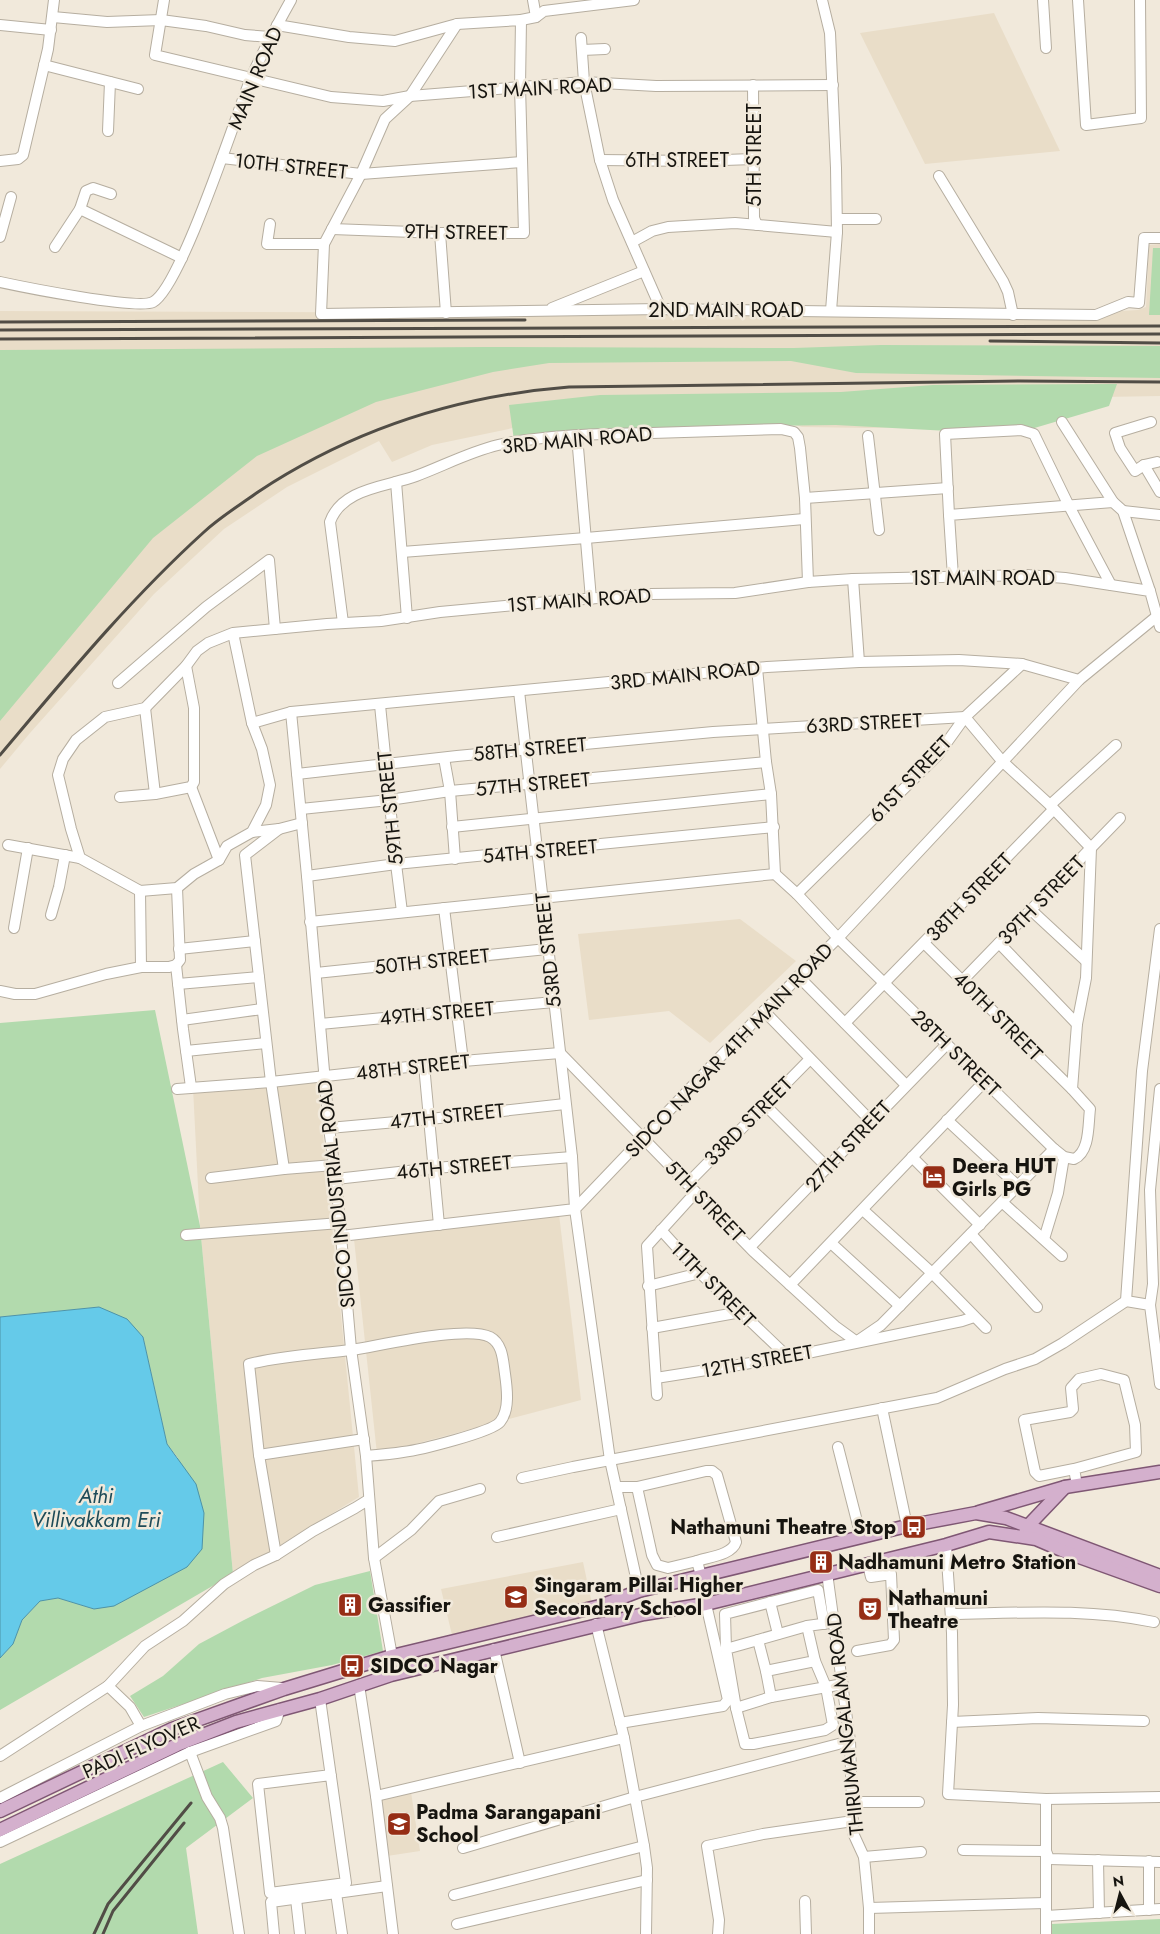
<svg xmlns="http://www.w3.org/2000/svg" width="1160" height="1934" font-family="Jost,sans-serif">
<style>
.built{fill:#e9ddc8}
.green{fill:#b2daad}
.water{fill:#65cae9;stroke:#4d93a8}
.lines{fill:none;stroke-linecap:round;stroke-linejoin:round}
.minor-casing{stroke:#b6aea0;stroke-width:12}
.major-casing{stroke:#7f5774;stroke-width:15}
.minor{stroke:#fff;stroke-width:10}
.major{stroke:#d4b0cd;stroke-width:12}
.rail{stroke:#514d46;stroke-width:3}
.labels{text-anchor:middle;stroke-width:5;stroke-linejoin:round;paint-order:stroke}
.street-label{font-size:20px;fill:#16140f;stroke:#f1e9db}
.poi-label{font-size:20px;font-weight:bold;fill:#16140f;stroke:#f1e9db;text-anchor:start}
.water-label{font-size:21px;font-style:italic;fill:#1e4b58;stroke:#f1e9db}
</style>
<rect width="100%" height="100%" fill="#f1e9db"/>
<g class="built">
<path d="M994,13L1060,151L925,164L860,33Z"/>
<path d="M1160,244V396L1103,397L1035,424L869,428L802,427L778,420L556,419L432,445L392,462L379,441L287,487L224,529L154,594L30,733L0,769V311L547,313L1102,312L1138,310L1146,307L1149,245Z"/>
<path d="M740,919L796,961L710,1043L669,1011L589,1020L578,934Z"/>
<path d="M317,1074L359,1497L233,1574L200,1226L193,1088Z"/>
<path d="M559,1214L581,1400L377,1454L354,1239Z"/>
<path d="M583,1562L592,1604L452,1635L441,1589Z"/>
<path d="M411,1792L420,1851L387,1856L379,1797Z"/>
</g>
<g class="green">
<path d="M1153,248H1160V315H1149Z"/>
<path d="M881,345L1160,346V378L856,373L791,361L549,363L493,372L376,402L257,456L153,538L0,721V350L484,347L794,348Z"/>
<path d="M1117,384L1109,406L1031,429L949,431L836,425L755,426L514,440L509,405L600,395L841,392L933,385Z"/>
<path d="M155,1010L200,1226L233,1574L0,1710V1658L13,1644L22,1620L40,1601L58,1598L94,1609L178,1458L167,1444L143,1337L99,1307L0,1317V1023Z"/>
<path d="M370,1571L383,1651L332,1665L262,1678L144,1717L130,1696L163,1676L199,1644L244,1620L315,1585Z"/>
<path d="M223,1762L253,1798L186,1848L198,1934H0V1864Z"/>
<path d="M1160,1919V1934H1051V1924Z"/>
</g>
<path class="water" d="M99,1307L127,1319L143,1337L167,1444L196,1484L204,1513L202,1549L187,1567L114,1606L94,1609L58,1598L40,1601L22,1620L13,1644L0,1658V1317Z"/>
<g class="lines">
<defs>
<g id="minor">
<path d="M164,0L155,55L331,97L383,101L410,96L584,82L656,86L833,85"/>
<path d="M533,0L536,17"/>
<path d="M822,0L830,33L836,168L837,232L831,311"/>
<path d="M1043,0L1046,48"/>
<path d="M1078,0L1086,125L1141,118L1140,0"/>
<path d="M53,17L107,22L161,20L206,26L245,35L270,37"/>
<path d="M521,20L536,17L544,11L634,0"/>
<path d="M457,24L410,96L385,119L361,174L324,244L321,314L661,309L1096,315L1128,302L1139,303L1144,238H1160"/>
<path d="M0,25L51,30"/>
<path d="M277,25L349,37L395,41L457,24L521,20L520,86L524,233H440L332,229"/>
<path d="M581,38L584,82L600,160L613,200L661,309"/>
<path d="M582,50L605,49"/>
<path d="M44,65L138,89"/>
<path d="M753,85L754,218L757,225"/>
<path d="M108,131L110,82"/>
<path d="M222,158L361,174L522,162"/>
<path d="M600,160L696,161L753,159"/>
<path d="M0,161L18,159L23,155L48,49L54,0"/>
<path d="M939,176L1003,281L1008,292L1013,315"/>
<path d="M80,209L86,191L93,188L111,194"/>
<path d="M837,219H876"/>
<path d="M270,224L267,244H324"/>
<path d="M440,233L446,313"/>
<path d="M0,237L11,197"/>
<path d="M632,242L652,231L668,227L735,223L837,232"/>
<path d="M55,247L80,209L182,258"/>
<path d="M0,282C23,287 138,310 153,302C181,287 236,115 251,78C263,51 277,25 291,0"/>
<path d="M552,308L644,271"/>
<path d="M1062,422L1113,502L1123,511L1150,591"/>
<path d="M1151,422L1115,433L1120,448L1135,471L1144,465L1157,462"/>
<path d="M577,436L591,599"/>
<path d="M868,436L879,530"/>
<path d="M1144,465L1160,492"/>
<path d="M396,482L407,618"/>
<path d="M805,498L948,488"/>
<path d="M1123,511L1160,515"/>
<path d="M949,515L945,434L1021,430L1034,434L1069,506L1111,585"/>
<path d="M402,552L586,538L804,519"/>
<path d="M953,577L949,515L1113,502"/>
<path d="M853,579L859,662"/>
<path d="M343,623L330,522C342,488 386,487 416,476C443,466 469,452 498,445C548,434 601,434 652,433C695,432 738,430 781,429L794,432L798,437L800,448L805,498L808,582"/>
<path d="M233,633L252,723L262,749L270,785L266,805L252,832L227,846L219,860L194,874L177,888L140,891L80,858L71,829L58,775L63,759L76,740L105,717L145,708L186,666L197,651L208,643L233,633L327,624L381,621L440,612L558,601L651,594L735,593L808,582L853,579L1027,575L1065,578L1150,591L1160,627"/>
<path d="M757,668L766,762L771,794L775,874"/>
<path d="M118,683L206,607L269,560L275,629"/>
<path d="M380,705L396,864L402,912"/>
<path d="M145,708L155,794"/>
<path d="M291,712L307,876L329,1128L336,1179L351,1349L366,1456L374,1558L392,1656L391,1675"/>
<path d="M252,723L291,712L767,667L859,662L959,660L1022,664L1079,680"/>
<path d="M444,758L450,791L455,859"/>
<path d="M297,774L457,756L713,732L965,717L1002,761L1050,805L1091,848L1086,978L1077,1024L1072,1089L1090,1109C1088,1125 1090,1152 1074,1159L1064,1157L1054,1149L838,938L797,894L775,874L310,922"/>
<path d="M191,787L219,860"/>
<path d="M120,797L155,794L191,787L194,782V708L186,666"/>
<path d="M1050,805L1116,745"/>
<path d="M301,809L389,800L450,791L766,762"/>
<path d="M452,827L771,794"/>
<path d="M279,829L245,855L271,1082L284,1169"/>
<path d="M252,832L279,829L302,823"/>
<path d="M8,845L80,858"/>
<path d="M307,876L396,864L774,827"/>
<path d="M140,891L141,967"/>
<path d="M797,894L937,756L965,717L1022,664"/>
<path d="M444,908L463,1061"/>
<path d="M1031,910L1085,960"/>
<path d="M51,915L59,887L65,855"/>
<path d="M14,928L28,848"/>
<path d="M924,943L1072,1089"/>
<path d="M999,943L1077,1024"/>
<path d="M179,949L255,941"/>
<path d="M176,965L183,1029L191,1087"/>
<path d="M316,973L547,949"/>
<path d="M798,976L906,1085"/>
<path d="M962,981L1120,818"/>
<path d="M178,984L259,977"/>
<path d="M0,991L15,994H35L106,974L141,967H169L176,965L180,960L177,888"/>
<path d="M764,1011L871,1121"/>
<path d="M182,1020L262,1009"/>
<path d="M845,1023L1053,810"/>
<path d="M320,1024L554,1002"/>
<path d="M186,1051L266,1043"/>
<path d="M424,1065L439,1225"/>
<path d="M177,1089L271,1082L463,1061L560,1053L753,1251L835,1326L857,1342"/>
<path d="M765,1105L828,1168"/>
<path d="M947,1120L1018,1186"/>
<path d="M329,1128L430,1119L565,1104"/>
<path d="M912,1157L980,1225"/>
<path d="M211,1178L284,1169L334,1165"/>
<path d="M336,1179L435,1168L572,1157"/>
<path d="M687,1184L810,1059"/>
<path d="M1002,1202L1062,1256"/>
<path d="M863,1210L932,1273L986,1328"/>
<path d="M661,1230L700,1273L788,1357"/>
<path d="M971,1234L1037,1307"/>
<path d="M186,1235L340,1223"/>
<path d="M341,1236L575,1209L572,1157L519,691"/>
<path d="M1044,1239L1058,1193L1064,1157"/>
<path d="M831,1243L900,1306"/>
<path d="M750,1247L947,1044"/>
<path d="M790,1285L985,1081"/>
<path d="M648,1286L700,1273"/>
<path d="M1126,1301L1142,1071L1160,929"/>
<path d="M1126,1301L1150,1305L1160,1384"/>
<path d="M1150,1305L1153,1284L1150,1190L1160,1089"/>
<path d="M652,1328L741,1312"/>
<path d="M859,1340L881,1325L1054,1149"/>
<path d="M656,1378L788,1357L962,1321L974,1317"/>
<path d="M657,1395L647,1246L695,1193"/>
<path d="M882,1408L907,1526"/>
<path d="M838,1447L861,1537"/>
<path d="M259,1455L364,1439"/>
<path d="M1074,1469L1039,1476L1035,1472L1024,1420L1070,1412L1073,1409L1071,1388L1079,1379L1101,1374L1124,1380L1135,1425L1136,1452L1074,1469L1077,1485"/>
<path d="M522,1478L573,1467L937,1398L1005,1369L1035,1359L1063,1343L1126,1301"/>
<path d="M616,1487H637L706,1471H712L717,1475L736,1542C732,1555 709,1557 697,1561L701,1576"/>
<path d="M637,1487L652,1555L657,1565L668,1568L697,1561"/>
<path d="M497,1537L621,1509"/>
<path d="M946,1545L952,1633L953,1705L948,1794L1046,1799L1160,1797"/>
<path d="M276,1555L259,1455L249,1364C282,1356 317,1354 351,1350C379,1346 466,1325 490,1337C503,1344 503,1361 505,1374C507,1388 510,1410 500,1422C492,1432 420,1450 403,1452C391,1454 378,1455 366,1456"/>
<path d="M374,1558L411,1530L439,1501L480,1489"/>
<path d="M827,1573L850,1741L853,1833L864,1857L869,1908V1934"/>
<path d="M639,1591L610,1460L575,1209L764,1011L838,938L1079,680L1156,617"/>
<path d="M770,1602L778,1634"/>
<path d="M951,1614C1019,1613 1087,1608 1154,1622"/>
<path d="M596,1624L624,1738L644,1846L647,1868L646,1934"/>
<path d="M758,1640L726,1649L736,1708L745,1744H753L825,1730L833,1725L826,1687L815,1661"/>
<path d="M494,1649L520,1763"/>
<path d="M726,1649L725,1614L818,1590L824,1624"/>
<path d="M857,1651L890,1645L894,1640L891,1574L871,1577L868,1565"/>
<path d="M766,1671L758,1640L807,1626"/>
<path d="M359,1685L376,1796L393,1934"/>
<path d="M771,1697L766,1671L815,1661L807,1626L829,1623"/>
<path d="M320,1699L346,1883L270,1893L258,1784L331,1775"/>
<path d="M736,1708L771,1697L843,1684"/>
<path d="M952,1722L1038,1718L1144,1721"/>
<path d="M620,1723L723,1706L728,1700L706,1604"/>
<path d="M141,1726L130,1707L108,1686L145,1646L183,1621L224,1584L254,1565L276,1555L313,1531L355,1508L368,1500"/>
<path d="M190,1752L207,1797L220,1818L223,1828L239,1934"/>
<path d="M0,1756L108,1686"/>
<path d="M376,1796L624,1738"/>
<path d="M0,1798L141,1726L178,1712L225,1694L257,1686L282,1688"/>
<path d="M852,1802H919"/>
<path d="M0,1842L190,1752L276,1721L280,1709"/>
<path d="M463,1848L635,1797L850,1741"/>
<path d="M963,1850L1046,1851L1049,1859L1160,1862"/>
<path d="M864,1857L921,1852"/>
<path d="M1098,1860L1099,1913"/>
<path d="M336,1893L342,1934"/>
<path d="M454,1895L644,1846"/>
<path d="M296,1899L300,1934"/>
<path d="M805,1901L806,1934"/>
<path d="M869,1908L1046,1903"/>
<path d="M1149,1910V1861"/>
<path d="M1046,1916L1160,1909"/>
<path d="M457,1924L647,1880"/>
<path d="M274,1934L271,1902L387,1886"/>
<path d="M718,1934L719,1920L707,1846L763,1834L853,1821"/>
<path d="M1046,1934V1799"/>
</g>
<g id="major">
<path d="M979,1512L1065,1487L1160,1472"/>
<path d="M1025,1534L1027,1527L1065,1487"/>
<path d="M0,1811L172,1729L284,1689L392,1656L600,1606L639,1591L907,1526L976,1513L1006,1518L1160,1576"/>
<path d="M0,1830L177,1745L236,1722L320,1699L391,1675L644,1614L706,1604L946,1545L989,1532L1036,1539L1071,1554L1160,1586"/>
</g>
</defs>
<use href="#minor" class="minor-casing"/>
<use href="#major" class="major-casing"/>
<use href="#minor" class="minor"/>
<use href="#major" class="major"/>
<g class="rail">
<path d="M0,322L525,320"/>
<path d="M0,330L1160,326"/>
<path d="M0,339L1160,334"/>
<path d="M990,341L1160,343"/>
<path d="M0,755C65,678 129,600 204,532C220,517 240,505 258,492C353,429 455,396 569,387L1020,381L1160,382"/>
<path d="M94,1934L108,1904L191,1803"/>
<path d="M103,1934L113,1911L184,1823"/>
</g>
</g>
<defs>
<symbol id="hotel-square" viewBox="-11 -11 22 22"><rect x="-9" y="-9" width="18" height="18" rx="4" fill="#962d15" stroke="#f1e9db"/><path d="M-6-4.5h1.5V1H6V5H4.5V3h-9V5H-6ZM-4 0a1.8 1.8 0 1 1 3.6 0ZM.5 0V-2.5h3Q6-2.5 6 0Z" fill="#fff"/></symbol>
<symbol id="bus-square" viewBox="-11 -11 22 22"><rect x="-9" y="-9" width="18" height="18" rx="4" fill="#962d15" stroke="#f1e9db"/><path d="M-5-6H5V4H4V6H2V4H-2V6H-4V4H-5ZM-3.5-4V0h7V-4ZM-3.5 1.2v1.5H-2V1.2ZM2 1.2v1.5H3.5V1.2Z" fill="#fff"/></symbol>
<symbol id="building-square" viewBox="-11 -11 22 22"><rect x="-9" y="-9" width="18" height="18" rx="4" fill="#962d15" stroke="#f1e9db"/><path d="M-4-6H4V6H1V3H-1V6H-4ZM-2.5-4.3h1.7v1.8h-1.7ZM.8-4.3h1.7v1.8H.8ZM-2.5-1h1.7V.8h-1.7ZM.8-1h1.7V.8H.8Z" fill="#fff"/></symbol>
<symbol id="school-square" viewBox="-11 -11 22 22"><rect x="-9" y="-9" width="18" height="18" rx="4" fill="#962d15" stroke="#f1e9db"/><path d="M0-5L7-2L0 1L-7-2ZM-4 1L0 2.5L4 1V4Q0 6-4 4Z" fill="#fff"/></symbol>
<symbol id="theatre-square" viewBox="-11 -11 22 22"><rect x="-9" y="-9" width="18" height="18" rx="4" fill="#962d15" stroke="#f1e9db"/><path d="M-5-5.5Q0-4 5-5.5V0Q5 5 0 6Q-5 5-5 0ZM-3.3-2.5H-1v1.5H-3.3ZM1-2.5H3.3v1.5H1ZM-2.8 1Q0 5.5 2.8 1Z" fill="#fff"/></symbol>
</defs>
<g fill-rule="evenodd">
<use href="#hotel-square" x="920" y="1163" width="28" height="28"/>
<use href="#bus-square" x="900" y="1513" width="28" height="28"/>
<use href="#building-square" x="807" y="1548" width="28" height="28"/>
<use href="#school-square" x="502" y="1583" width="28" height="28"/>
<use href="#building-square" x="336" y="1591" width="28" height="28"/>
<use href="#theatre-square" x="856" y="1595" width="28" height="28"/>
<use href="#bus-square" x="338" y="1652" width="28" height="28"/>
<use href="#school-square" x="385" y="1810" width="28" height="28"/>
</g>
<g class="labels">
<g class="street-label">
<text transform="translate(255 78) rotate(-67)" y="7">MAIN ROAD</text>
<text transform="translate(540 88) rotate(-3)" y="7">1ST MAIN ROAD</text>
<text transform="translate(754 155) rotate(-90)" y="7">5TH STREET</text>
<text x="677" y="167">6TH STREET</text>
<text transform="translate(291 166) rotate(6)" y="7">10TH STREET</text>
<text transform="translate(456 232) rotate(1)" y="7">9TH STREET</text>
<text x="726" y="317">2ND MAIN ROAD</text>
<text transform="translate(577 440) rotate(-5)" y="7">3RD MAIN ROAD</text>
<text x="983" y="585">1ST MAIN ROAD</text>
<text transform="translate(579 600) rotate(-4)" y="7">1ST MAIN ROAD</text>
<text transform="translate(685 675) rotate(-6)" y="7">3RD MAIN ROAD</text>
<text transform="translate(864 723) rotate(-3)" y="7">63RD STREET</text>
<text transform="translate(530 749) rotate(-5)" y="7">58TH STREET</text>
<text transform="translate(910 779) rotate(-47)" y="7">61ST STREET</text>
<text transform="translate(533 784) rotate(-5)" y="7">57TH STREET</text>
<text transform="translate(390 808) rotate(-96)" y="7">59TH STREET</text>
<text transform="translate(540 851) rotate(-5)" y="7">54TH STREET</text>
<text transform="translate(969 897) rotate(-46)" y="7">38TH STREET</text>
<text transform="translate(1041 900) rotate(-46)" y="7">39TH STREET</text>
<text transform="translate(548 950) rotate(-96)" y="7">53RD STREET</text>
<text transform="translate(432 961) rotate(-6)" y="7">50TH STREET</text>
<text transform="translate(437 1013) rotate(-5)" y="7">49TH STREET</text>
<text transform="translate(998 1016) rotate(45)" y="7">40TH STREET</text>
<text transform="translate(729 1050) rotate(-46)" y="7">SIDCO NAGAR 4TH MAIN ROAD</text>
<text transform="translate(956 1053) rotate(44)" y="7">28TH STREET</text>
<text transform="translate(413 1067) rotate(-6)" y="7">48TH STREET</text>
<text transform="translate(447 1116) rotate(-6)" y="7">47TH STREET</text>
<text transform="translate(748 1121) rotate(-45)" y="7">33RD STREET</text>
<text transform="translate(848 1146) rotate(-47)" y="7">27TH STREET</text>
<text transform="translate(454 1167) rotate(-5)" y="7">46TH STREET</text>
<text transform="translate(336 1194) rotate(-96)" y="7">SIDCO INDUSTRIAL ROAD</text>
<text transform="translate(705 1201) rotate(46)" y="7">5TH STREET</text>
<text transform="translate(713 1284) rotate(45)" y="7">11TH STREET</text>
<text transform="translate(757 1361) rotate(-10)" y="7">12TH STREET</text>
<text transform="translate(845 1724) rotate(-96)" y="7">THIRUMANGALAM ROAD</text>
<text transform="translate(141 1747) rotate(-24)" y="7">PADI FLYOVER</text>
</g>
<g class="poi-label">
<text x="952" y="1173">Deera HUT<tspan x="952" dy="23">Girls PG</tspan></text>
<text x="896" y="1534" text-anchor="end">Nathamuni Theatre Stop</text>
<text x="838" y="1569">Nadhamuni Metro Station</text>
<text x="534" y="1592">Singaram Pillai Higher<tspan x="534" dy="23">Secondary School</tspan></text>
<text x="888" y="1605">Nathamuni<tspan x="888" dy="23">Theatre</tspan></text>
<text x="368" y="1612">Gassifier</text>
<text x="370" y="1673">SIDCO Nagar</text>
<text x="416" y="1819">Padma Sarangapani<tspan x="416" dy="23">School</tspan></text>
</g>
<g class="water-label">
<text x="96" y="1503">Athi<tspan x="96" dy="24">Villivakkam Eri</tspan></text>
</g>
</g>
<g transform="translate(1120 1894) rotate(353)" stroke="#f1e9db" stroke-width="4" paint-order="stroke">
<path d="M0-4L9 19L0 12L-9 19Z" fill="#16140f"/>
<text y="-8" font-size="14" font-weight="bold" text-anchor="middle" fill="#16140f">N</text>
</g>
</svg>
